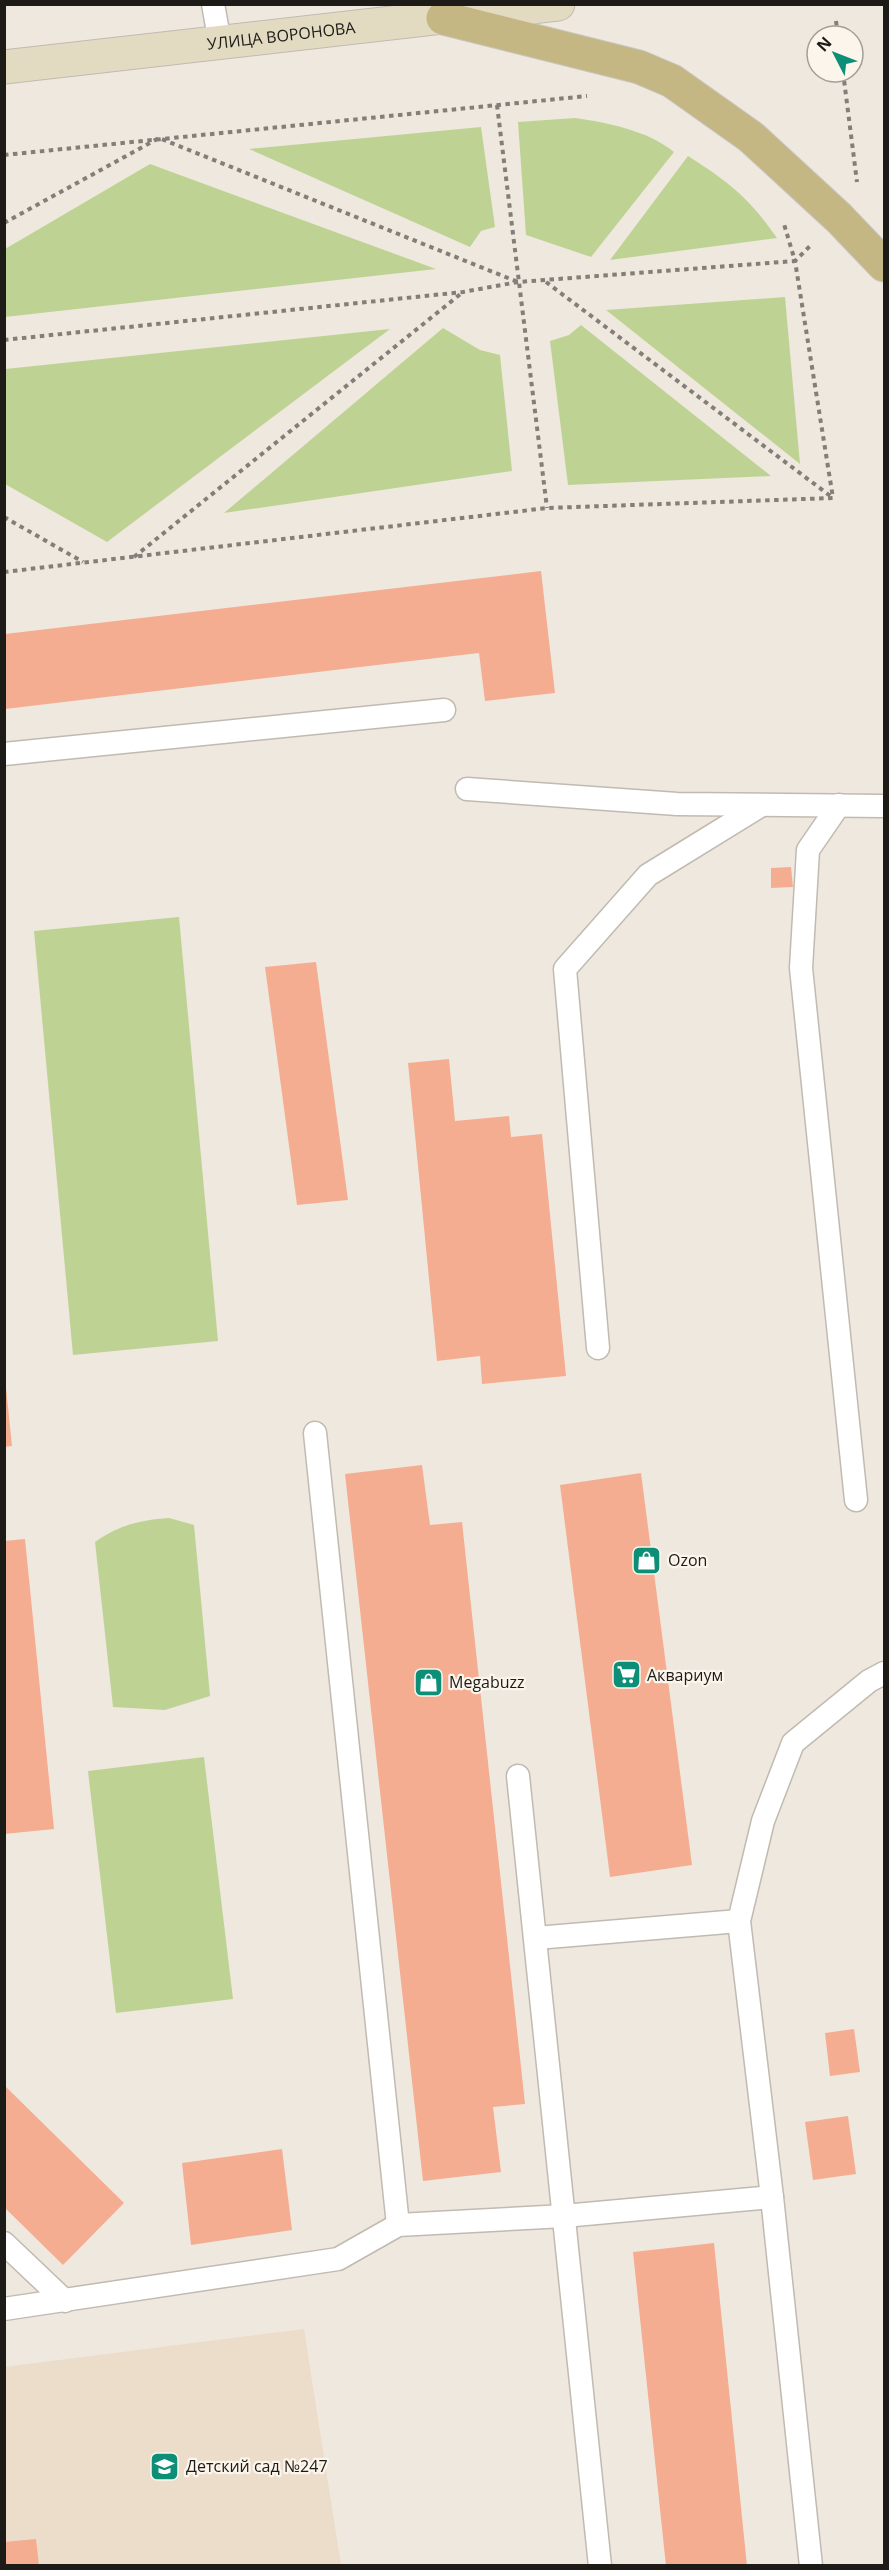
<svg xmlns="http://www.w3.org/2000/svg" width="889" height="2570" font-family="'Open Sans',sans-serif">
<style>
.education{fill:#ebddca}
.green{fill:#bed393}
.building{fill:#f5ad92}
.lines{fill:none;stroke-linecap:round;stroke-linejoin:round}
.service-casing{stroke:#c1bab1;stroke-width:25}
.secondary-casing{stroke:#c1bab1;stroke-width:35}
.primary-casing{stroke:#c9c8c7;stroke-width:35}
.path{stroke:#837e78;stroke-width:4;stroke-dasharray:4.5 4.5;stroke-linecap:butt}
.service{stroke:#fff;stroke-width:22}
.secondary{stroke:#e2dbc1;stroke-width:33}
.primary{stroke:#c4b783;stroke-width:33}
.labels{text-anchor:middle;stroke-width:4.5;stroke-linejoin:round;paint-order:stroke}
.street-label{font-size:16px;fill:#1d1b17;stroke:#fcf5ec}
.poi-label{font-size:16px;fill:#1d1b17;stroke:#fcf5ec;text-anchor:start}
</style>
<rect width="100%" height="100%" fill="#efe8df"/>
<path class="education" d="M304,2329L341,2565H5L4,2367Z"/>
<g class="green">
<path d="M575,118C609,123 646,130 674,152L591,257L526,235L518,122Z"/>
<path d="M481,127L495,227L481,231L470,247L249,149Z"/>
<path d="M688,156C729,182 749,198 777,238L610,260Z"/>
<path d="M150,164L436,269L5,317V249Z"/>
<path d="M785,297L800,464L606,310Z"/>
<path d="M581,325L771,476L568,485L550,341L569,335Z"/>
<path d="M443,328L480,350L500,355L512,471L224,513Z"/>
<path d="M390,329L107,542L5,484V369Z"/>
<path d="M179,917L218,1341L73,1355L34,931Z"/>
<path d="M169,1518L194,1525L210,1696L165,1710L113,1707L95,1542C119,1525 140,1520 169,1518Z"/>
<path d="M204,1757L233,1999L116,2013L88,1771Z"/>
</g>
<g class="building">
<path d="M541,571L555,693L485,701L479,653L5,709V634Z"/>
<path d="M791,867L793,887L771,888V868Z"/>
<path d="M316,962L348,1200L297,1205L265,967Z"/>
<path d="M449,1059L455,1121L509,1116L511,1137L542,1134L566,1376L482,1384L480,1356L437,1361L408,1063Z"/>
<path d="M6,1388L12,1446L4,1447V1389Z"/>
<path d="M422,1465L430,1525L462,1522L525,2104L493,2107L501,2172L423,2181L345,1474Z"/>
<path d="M641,1473L692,1865L610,1877L560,1485Z"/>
<path d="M25,1539L54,1829L4,1834V1541Z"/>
<path d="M854,2029L860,2072L830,2076L825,2033Z"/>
<path d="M4,2085L124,2203L63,2265L4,2207Z"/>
<path d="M848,2116L856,2174L813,2180L805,2122Z"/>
<path d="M282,2149L292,2230L191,2245L182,2163Z"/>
<path d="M714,2243L747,2566H666L633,2252Z"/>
<path d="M36,2539L39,2566H4V2542Z"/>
</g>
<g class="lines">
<defs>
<g id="service">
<path d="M213,4L220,43"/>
<path d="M4,754L444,710"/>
<path d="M467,789L677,804L884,806"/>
<path d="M839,805L808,850L801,968L856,1500"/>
<path d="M598,1348L565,969L648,875L760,806"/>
<path d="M315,1433L398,2225"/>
<path d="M518,1776L600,2566"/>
<path d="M536,1938L739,1921"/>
<path d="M772,2197L739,1921L763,1821L793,1743L869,1681L884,1673"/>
<path d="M4,2243L65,2301"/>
<path d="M4,2309L338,2259L398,2225L564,2216L772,2197L811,2566"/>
</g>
<g id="secondary">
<path id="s1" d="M4,67L558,4"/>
</g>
<path id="primary" d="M443,18L639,67L672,81L751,137L839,218L884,265"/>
</defs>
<use href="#service" class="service-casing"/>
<use href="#secondary" class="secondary-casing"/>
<use href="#primary" class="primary-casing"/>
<g class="path">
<path d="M836,21L838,36"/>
<path d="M843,72L857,182"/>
<path d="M497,105L547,508"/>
<path d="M4,155L587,96"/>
<path d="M4,223L159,138L518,282"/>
<path d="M546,282L833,498"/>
<path d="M4,340L463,292L518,282L795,261L784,224"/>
<path d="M4,517L83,562"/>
<path d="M134,557L463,292"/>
<path d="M4,572L547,508L833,498L795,261L812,244"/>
</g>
<use href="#service" class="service"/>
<use href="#secondary" class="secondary"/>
<use href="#primary" class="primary"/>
</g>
<defs>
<symbol id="shop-square" viewBox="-11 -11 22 22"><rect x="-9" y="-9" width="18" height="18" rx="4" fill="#0d8f77" stroke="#fcf5ec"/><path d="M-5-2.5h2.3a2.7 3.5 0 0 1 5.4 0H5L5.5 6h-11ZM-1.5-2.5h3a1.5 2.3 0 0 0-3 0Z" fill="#fff"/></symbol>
<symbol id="supermarket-square" viewBox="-11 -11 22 22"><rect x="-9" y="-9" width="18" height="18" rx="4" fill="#0d8f77" stroke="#fcf5ec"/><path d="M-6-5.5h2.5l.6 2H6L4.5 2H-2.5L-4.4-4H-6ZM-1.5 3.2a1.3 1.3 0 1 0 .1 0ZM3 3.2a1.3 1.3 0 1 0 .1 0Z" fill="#fff"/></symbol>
<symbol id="school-square" viewBox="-11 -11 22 22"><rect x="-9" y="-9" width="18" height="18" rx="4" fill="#0d8f77" stroke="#fcf5ec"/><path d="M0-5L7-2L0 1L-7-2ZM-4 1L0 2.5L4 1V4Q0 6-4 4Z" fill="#fff"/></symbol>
</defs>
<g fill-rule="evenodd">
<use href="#shop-square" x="630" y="1544" width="33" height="33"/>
<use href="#supermarket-square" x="610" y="1658" width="33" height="33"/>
<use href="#shop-square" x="412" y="1666" width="33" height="33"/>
<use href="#school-square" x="148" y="2450" width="33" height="33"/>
</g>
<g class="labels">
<g class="street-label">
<text dy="6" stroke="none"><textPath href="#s1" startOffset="279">УЛИЦА ВОРОНОВА</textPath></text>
</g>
<g class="poi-label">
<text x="668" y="1566">Ozon</text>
<text x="647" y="1681">Аквариум</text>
<text x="449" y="1688">Megabuzz</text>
<text x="186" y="2472">Детский сад №247</text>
</g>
</g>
<rect width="889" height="2570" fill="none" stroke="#1d1b17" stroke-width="12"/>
<g transform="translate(835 54) rotate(312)"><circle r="28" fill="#fcf5ec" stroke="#a39e97" stroke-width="1.5"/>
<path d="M0-4.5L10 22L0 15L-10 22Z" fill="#0d8f77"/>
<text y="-9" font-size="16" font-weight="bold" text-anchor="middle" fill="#1d1b17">N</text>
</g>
</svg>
